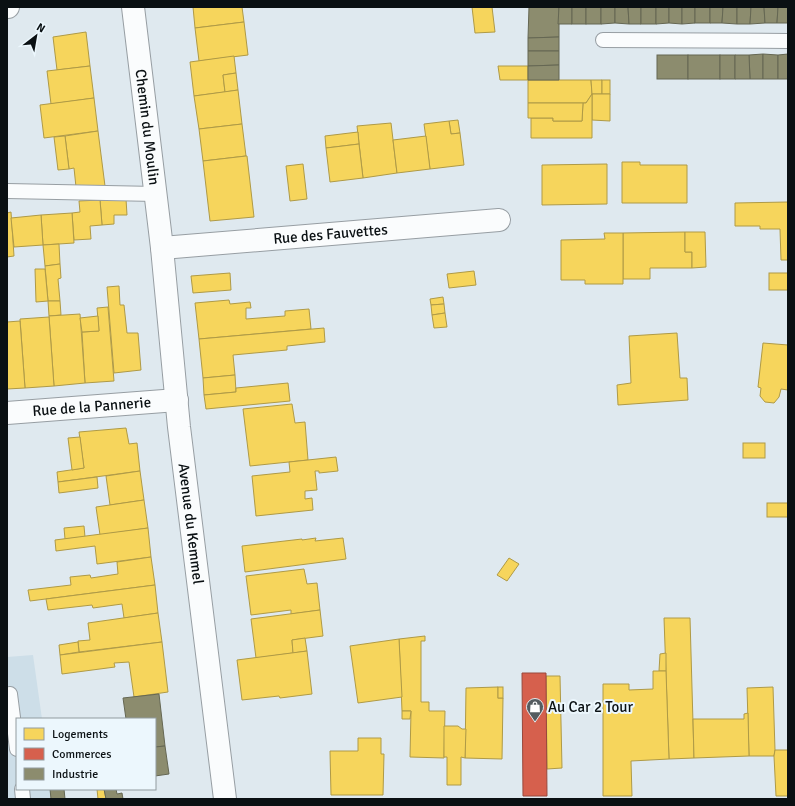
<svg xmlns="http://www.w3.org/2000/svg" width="795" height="806" font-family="Signika,sans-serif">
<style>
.built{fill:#cddee8}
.homes{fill:#f6d55c;stroke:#af9a46}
.shops{fill:#d6604d;stroke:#99483c}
.industry{fill:#8c8c6e;stroke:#656753}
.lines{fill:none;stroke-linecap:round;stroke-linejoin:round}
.lane-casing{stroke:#979ea3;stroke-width:16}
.street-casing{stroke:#979ea3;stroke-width:24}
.lane{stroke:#fafcfd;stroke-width:14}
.street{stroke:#fafcfd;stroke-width:22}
.labels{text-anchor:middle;stroke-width:4;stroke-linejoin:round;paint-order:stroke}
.street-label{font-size:15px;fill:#0a1013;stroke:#ecf7fd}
.poi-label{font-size:15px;fill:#0a1013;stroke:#ecf7fd;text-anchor:start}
</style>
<rect width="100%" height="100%" fill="#dfe9ef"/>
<path class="built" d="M33,655L42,719H17V789H51L52,799H7V657Z"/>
<g class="homes">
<path d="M193,7H242L244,22L195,28Z"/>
<path d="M472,7H492L495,32L475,33Z"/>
<path d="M244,22L248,55L199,61L195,28Z"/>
<path d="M86,32L90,66L57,70L53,37Z"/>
<path d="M234,56L236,73L223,75L225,92L194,96L190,62Z"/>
<path d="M90,66L94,98L51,104L47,71Z"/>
<path d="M498,66H528V80H500Z"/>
<path d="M236,73L238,90L225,92L223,75Z"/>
<path d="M528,80H591L592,94L586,103H528Z"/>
<path d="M591,80H602V94H592Z"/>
<rect x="602" y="80" width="8" height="14"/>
<path d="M238,90L242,124L199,129L194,96Z"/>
<path d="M592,94H610V121L592,120Z"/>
<path d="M592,94V138H531V118H553V121H582L583,103H586Z"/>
<path d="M94,98L98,131L44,138L40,105Z"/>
<path d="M528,103H583L582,121H553V118H528Z"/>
<path d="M458,120L460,133L451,134L449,121Z"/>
<path d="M449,121L451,134L460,133L464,165L430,169L424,124Z"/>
<path d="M391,123L397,173L363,178L357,126Z"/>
<path d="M242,124L246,156L203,161L199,129Z"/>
<path d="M98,131L105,186L76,187L74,168L69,169L65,136Z"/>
<path d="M358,132L359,144L326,148L325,136Z"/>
<path d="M65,136L69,169L58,170L54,137Z"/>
<path d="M426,136L430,169L397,173L393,140Z"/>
<path d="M359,144L363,178L330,182L326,148Z"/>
<path d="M246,156H247L254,217L210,221L203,161Z"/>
<path d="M622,162H640V165H687V203H622Z"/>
<path d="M303,164L307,199L290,201L286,166Z"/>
<path d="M607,164V204L542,205V165Z"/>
<path d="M126,199L127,215H114V224L102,225L100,200Z"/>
<path d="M100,200L102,225L90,226L91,239L74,240L72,213L80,212L79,201Z"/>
<path d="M788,202V260H781L780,229H760V226H735V203Z"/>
<path d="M11,212L14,256L7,257V213Z"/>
<path d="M72,213L74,243L43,245L41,215Z"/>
<path d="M41,215L43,245L14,247L11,218Z"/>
<path d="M685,232V252H692V268H650V279H623V233Z"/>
<path d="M685,232H705L706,267L692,268V252H685Z"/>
<path d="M604,233H623V284H585V280H561V240L605,239Z"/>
<path d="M59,244L60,264L45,266L43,245Z"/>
<path d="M60,264L61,278L58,279L60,301H48L45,266Z"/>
<path d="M35,269H45L48,301L36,302Z"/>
<path d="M474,271L476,285L449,288L447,274Z"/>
<path d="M230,273L231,290L193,293L191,276Z"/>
<rect x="769" y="273" width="19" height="17"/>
<path d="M119,286L120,305H124L127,333H138L141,370L114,373L107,287Z"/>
<path d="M443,297L444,304L431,305L430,299Z"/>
<path d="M229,300L230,304L250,302L251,308H246V319L285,316V311L309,309L311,329L199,339L195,303Z"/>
<path d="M48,301H60L61,315L49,316Z"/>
<path d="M444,304L445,313L432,315L431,305Z"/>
<path d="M108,307L114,381L85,383L82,332L99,331L97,308Z"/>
<path d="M445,313L447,327L434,328L432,315Z"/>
<path d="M80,314L85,383L54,386L49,316Z"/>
<path d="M98,316L99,331L82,332L80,318Z"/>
<path d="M49,317L54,386L25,388L20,319Z"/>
<path d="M20,321L25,388L7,389V322Z"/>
<path d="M324,328L325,342L287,346V350L233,355L235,375L203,378L199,339Z"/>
<path d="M677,333L680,378H687L688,400L618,405L617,385L631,383L629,336Z"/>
<path d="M763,343L788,345V390L781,389L779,397L774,403L765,402L760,396L761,388L758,387Z"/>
<path d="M235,375L236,392L204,395L203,378Z"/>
<path d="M288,383L290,401L206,409L204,395L236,392V388Z"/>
<path d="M292,404L295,423L305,422L308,460L250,466L243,409Z"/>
<path d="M126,428L129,444L137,443L140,471L58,482L57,472L84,468L79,432Z"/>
<path d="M80,437L84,468L72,470L68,438Z"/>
<rect x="743" y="443" width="22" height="15"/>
<path d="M336,457L338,471L319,473V471H315L317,490L305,491V499L312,498L313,510L256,516L252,476L290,472L289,462Z"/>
<path d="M140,471L144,500L110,505L106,476Z"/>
<path d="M97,477L98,488L59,493L58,482Z"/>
<path d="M144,500L148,528L100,535L96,507Z"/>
<rect x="767" y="503" width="21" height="14"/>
<path d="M84,526L85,537L65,539L64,528Z"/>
<path d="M148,528L151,557L97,564L95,546L56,551L55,540Z"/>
<path d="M316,538L315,541L343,538L346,559L245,572L242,546L302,539V540Z"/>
<path d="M151,557L155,585L30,601L28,590L71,585L70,577L90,575L91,578L118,574L117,562Z"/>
<path d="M509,558L519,564L507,581L497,575Z"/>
<path d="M304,569L307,584L317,583L320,610L291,614V610L251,615L246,576Z"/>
<path d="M155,585L158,613L124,618L122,604L93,608L92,605L48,610L46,599Z"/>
<path d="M320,610L323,636L292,640L293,653L256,658L251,619Z"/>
<path d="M158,613L162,642L79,652L78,641L90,640L88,623Z"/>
<path d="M664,618H690L694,758L669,759Z"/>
<path d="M425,636V641H421V702H429V711H445L444,758L410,757L411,711H402L399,639Z"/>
<path d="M305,638L307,651L293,653L292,640Z"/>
<path d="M399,639L402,697L358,703L350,646Z"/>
<path d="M78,642L79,652L60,655L59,645Z"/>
<path d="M162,642L168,692L134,697L129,662L114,663L115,667L62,674L60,655Z"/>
<path d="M307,651L312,694L280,698L279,696L242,700L237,660Z"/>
<path d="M666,653V671H659L660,654Z"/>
<path d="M653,671H666L669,759L631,761L632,796H603V684H629V690L653,689Z"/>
<path d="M546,676H560L562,768L547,769Z"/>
<path d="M498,687V698H503L502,759L465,758L466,688Z"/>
<rect x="498" y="687" width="5" height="11"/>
<path d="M773,687L775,750L774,756H749L747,688Z"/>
<path d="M402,711H411L410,719H402Z"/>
<path d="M748,713L749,756L694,758L693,719H744V714Z"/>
<path d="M444,726H458L462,729H466L465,758L461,757V785H447V757H444Z"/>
<path d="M358,738H381V754H384L383,795H331L330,751H358Z"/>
<path d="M775,750H788V796H776L774,756Z"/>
<path d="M97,789H104L106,799H98Z"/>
</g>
<path class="shops" d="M522,673H546L547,796H523Z"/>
<g class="industry">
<path d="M529,7H559V37L528,38Z"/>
<path d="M559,7H572V24H558Z"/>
<rect x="572" y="7" width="14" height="17"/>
<rect x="586" y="7" width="15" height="17"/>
<path d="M601,7H615V23L601,24Z"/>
<path d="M615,7H628L629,24L615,23Z"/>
<path d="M628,7H641V24H629Z"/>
<rect x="641" y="7" width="15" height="17"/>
<path d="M656,7H669V23L656,24Z"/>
<path d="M669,7H682V24L669,23Z"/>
<path d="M682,7H695V23L682,24Z"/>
<rect x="695" y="7" width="15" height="16"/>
<path d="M710,7H723L722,23H710Z"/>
<path d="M723,7H737V24L722,23Z"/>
<path d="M737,7H751L750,24H737Z"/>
<path d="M751,7H764L765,23L750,24Z"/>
<path d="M764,7H778L777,23H765Z"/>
<path d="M778,7H788V23H777Z"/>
<path d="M559,37V51H528V38Z"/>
<path d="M528,51H559V65L528,66Z"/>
<path d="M763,54V79H750L749,55Z"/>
<path d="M763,54L778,55V79H763Z"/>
<path d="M788,54V79H778V55Z"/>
<rect x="657" y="55" width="31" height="24"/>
<rect x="688" y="55" width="32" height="24"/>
<rect x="720" y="55" width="15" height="24"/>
<path d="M735,55H749L750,79H735Z"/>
<path d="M559,65V80H528V66Z"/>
<path d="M159,694L165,746L155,747V719H126L123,698Z"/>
<path d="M165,746L169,774L155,776V747Z"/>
<path d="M50,789H64L65,799H51Z"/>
<path d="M104,789H116L117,794L122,793L123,799H106Z"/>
</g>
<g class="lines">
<defs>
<g id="lane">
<path d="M603,40L788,41"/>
<path d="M7,191L156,194"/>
<path d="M7,695L10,694L17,749"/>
<path d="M22,789L23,799"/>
</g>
<g id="street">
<path d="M7,7H8"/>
<path id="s1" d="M133,7L162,248L179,427L225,799"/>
<path id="s2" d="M162,248L499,220"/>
<path id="s3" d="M7,413L177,400"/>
</g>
</defs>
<use href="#lane" class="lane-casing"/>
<use href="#street" class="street-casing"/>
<use href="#lane" class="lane"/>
<use href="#street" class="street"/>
</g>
<defs>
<symbol id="shop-pin" viewBox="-11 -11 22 30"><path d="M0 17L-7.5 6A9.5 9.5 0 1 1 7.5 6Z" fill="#555c60" stroke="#ecf7fd"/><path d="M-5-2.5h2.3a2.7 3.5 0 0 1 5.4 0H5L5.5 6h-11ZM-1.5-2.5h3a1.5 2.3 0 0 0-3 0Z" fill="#fff"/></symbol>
</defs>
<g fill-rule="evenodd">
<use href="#shop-pin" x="525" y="697" width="20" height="27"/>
</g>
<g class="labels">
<g class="street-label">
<text dy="5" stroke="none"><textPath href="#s1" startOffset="121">Chemin du Moulin</textPath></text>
<text dy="5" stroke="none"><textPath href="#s2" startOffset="169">Rue des Fauvettes</textPath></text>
<text dy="5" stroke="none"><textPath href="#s3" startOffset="85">Rue de la Pannerie</textPath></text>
<text dy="5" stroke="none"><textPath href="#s1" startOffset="520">Avenue du Kemmel</textPath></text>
</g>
<g class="poi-label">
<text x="548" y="712">Au Car 2 Tour</text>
</g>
</g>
<rect width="795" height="806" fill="none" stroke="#0a1013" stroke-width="16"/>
<rect x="16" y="718" width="140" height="72" fill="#ecf7fd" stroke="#929b9f"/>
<rect x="24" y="728" width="20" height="12" fill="#f6d55c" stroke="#929b9f"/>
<text x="52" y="738" font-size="12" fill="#0a1013">Logements</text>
<rect x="24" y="748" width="20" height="12" fill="#d6604d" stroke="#929b9f"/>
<text x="52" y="758" font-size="12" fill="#0a1013">Commerces</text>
<rect x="24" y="768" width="20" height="12" fill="#8c8c6e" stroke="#929b9f"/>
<text x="52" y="778" font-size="12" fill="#0a1013">Industrie</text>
<g transform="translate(36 36) rotate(31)" stroke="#ecf7fd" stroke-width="3" paint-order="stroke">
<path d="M0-3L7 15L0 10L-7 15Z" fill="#0a1013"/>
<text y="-6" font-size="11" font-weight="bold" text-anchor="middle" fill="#0a1013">N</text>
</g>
</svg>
